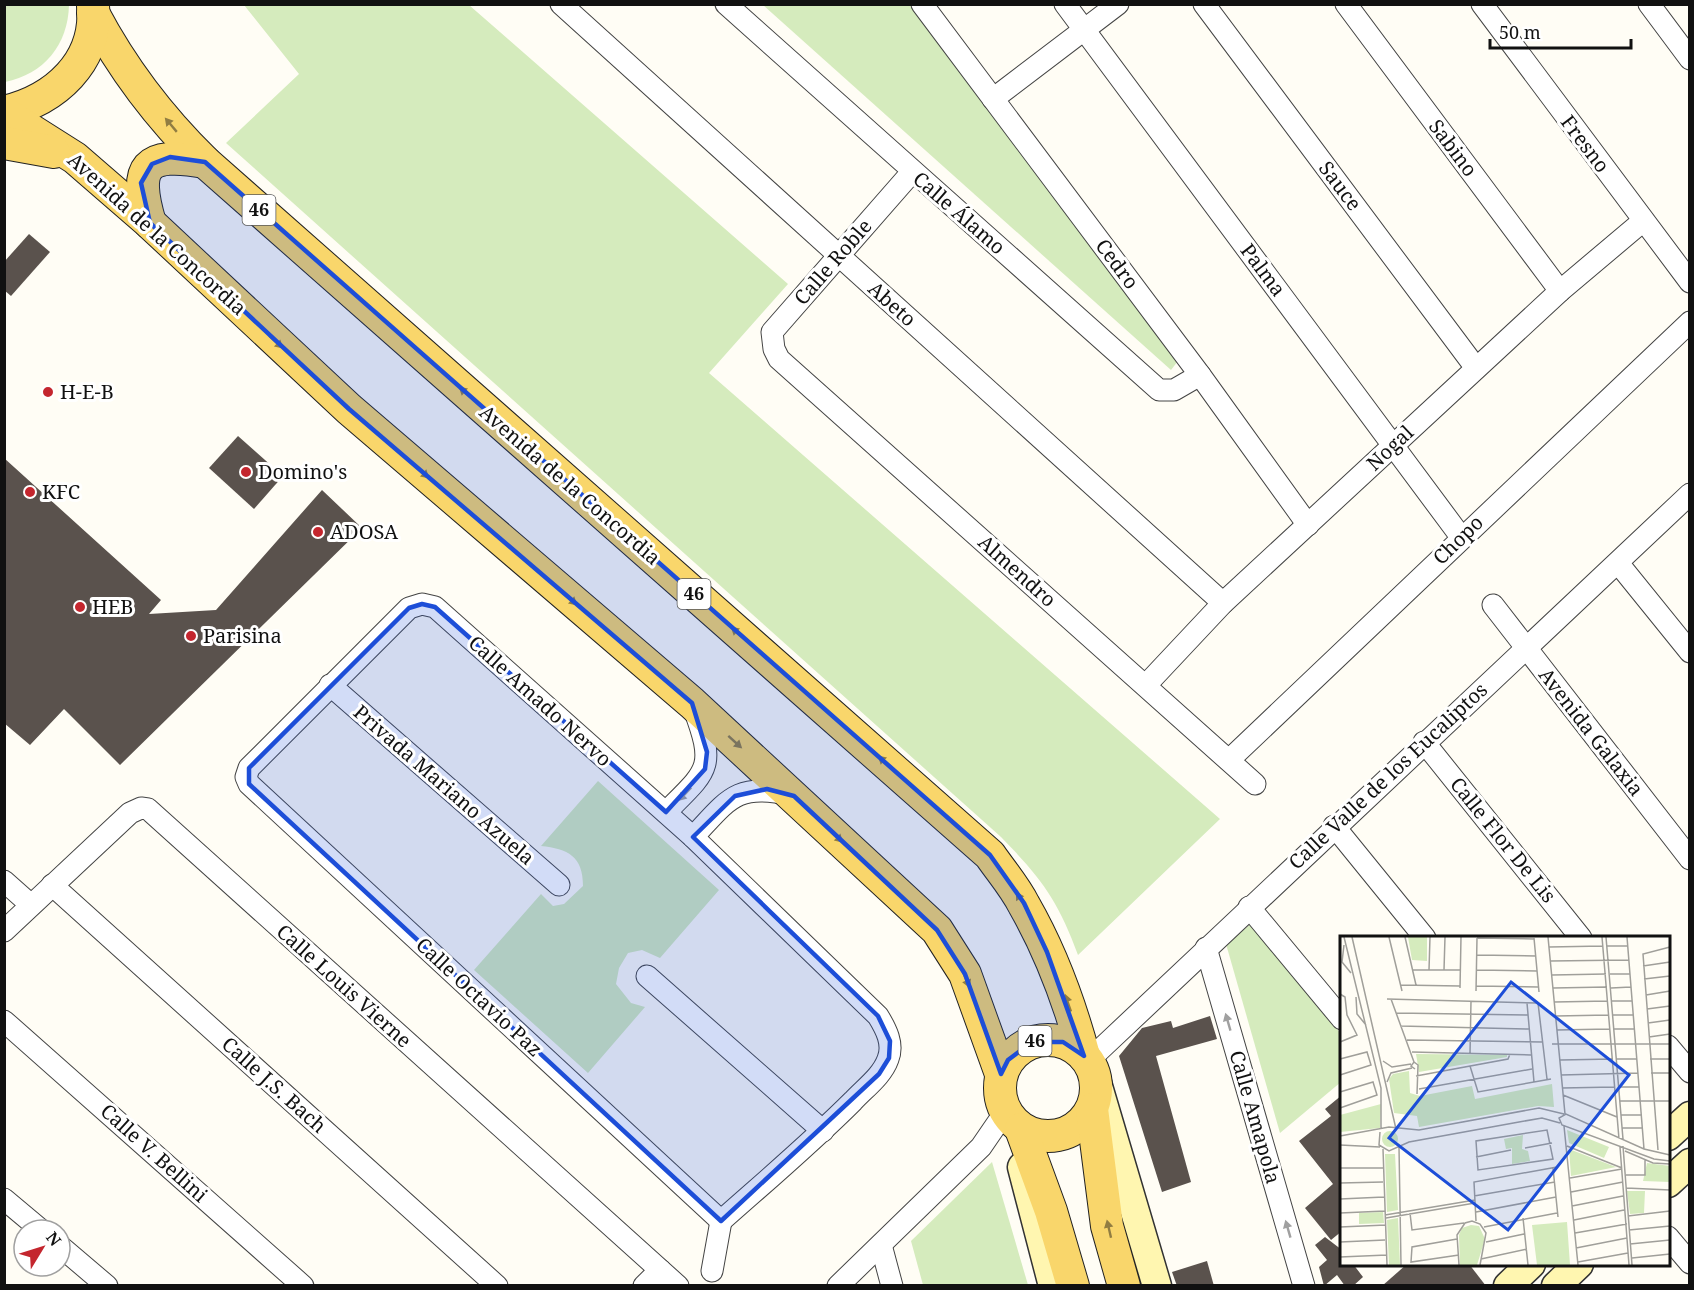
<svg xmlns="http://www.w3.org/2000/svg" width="1694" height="1290" font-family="'Noto Serif',serif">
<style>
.green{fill:#d5ebbd}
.building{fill:#5a524d}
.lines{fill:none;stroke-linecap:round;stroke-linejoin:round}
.street-casing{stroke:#444;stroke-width:23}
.secondary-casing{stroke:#333;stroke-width:31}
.primary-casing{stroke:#222;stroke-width:34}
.street{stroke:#fff;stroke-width:21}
.secondary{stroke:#fff6b0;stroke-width:28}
.primary{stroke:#f9d66b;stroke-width:32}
.oneway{fill:#917d42}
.oneway2{fill:#a0a0a0}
.marked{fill:#1d4ed8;fill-opacity:0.2;stroke:#1d4ed8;stroke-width:4.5;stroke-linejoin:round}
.poi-dot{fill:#c4262e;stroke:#fff;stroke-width:2}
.labels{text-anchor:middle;stroke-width:6;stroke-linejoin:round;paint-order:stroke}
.shield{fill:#fff;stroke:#585858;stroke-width:1.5}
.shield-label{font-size:18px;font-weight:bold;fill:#111}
.street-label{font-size:20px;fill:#111;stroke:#fff}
.poi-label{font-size:20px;fill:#111;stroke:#fff;text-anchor:start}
.inset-road{fill:none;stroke:#a09f9a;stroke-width:1.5}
.view{fill:#1d4ed8;fill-opacity:0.15;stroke:#1d4ed8;stroke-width:3}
.inset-edge{fill:none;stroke:#111;stroke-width:3}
</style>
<rect width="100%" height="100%" fill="#fffdf5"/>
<g class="green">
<path d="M4,5H69C68,45 44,74 5,82Z"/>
<path d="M244,5H469L788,284L709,373L1220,819L1078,955C1058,900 1041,878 1001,837L226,143L299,74Z"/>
<path d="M763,5H915L1181,357L1171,370Z"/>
<path d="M598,781L719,890L660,958L642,950L628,953L619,968L616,984L631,1003L645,1007L588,1073L474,970L541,894L553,906L564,904L583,886C583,856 568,849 541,846Z"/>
<path d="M1252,923L1341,1034V1082L1280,1133L1226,944Z"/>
<path d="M992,1162L1028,1285H923L911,1241Z"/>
</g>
<g class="building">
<path d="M29,234L50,252L11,296L4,290V262Z"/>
<path d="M238,436L283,476L254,509L209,468Z"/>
<path d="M4,458L161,600L149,614L216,610L322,490L362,528L120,765L64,709L30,745L4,723Z"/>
<path d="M1210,1016L1217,1039L1156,1056L1191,1182L1162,1192L1119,1056L1142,1028L1171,1021L1173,1028Z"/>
<path d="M1342,1095V1231L1331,1240L1305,1208L1333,1184L1299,1141L1331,1116L1325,1109Z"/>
<path d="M1325,1237L1342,1250V1264H1353L1363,1277L1353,1286H1345L1337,1275L1324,1286L1319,1267L1327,1260L1315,1245Z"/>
<path d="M1207,1261L1214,1286H1177L1172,1272Z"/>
<path d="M1407,1264H1469L1486,1286H1382Z"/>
</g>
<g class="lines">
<defs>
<g id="street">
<path d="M561,4L1223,603"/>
<path d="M726,4L1159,390H1174L1200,375"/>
<path d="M922,4L1200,375L1308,525"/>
<path d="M1065,4L1461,537"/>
<path d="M1204,4L1476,368"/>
<path d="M1346,4L1560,291"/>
<path d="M1482,4L1690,282"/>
<path d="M1649,4L1690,59"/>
<path d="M993,99L1118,4"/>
<path d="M912,172L772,332L774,349L779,359L1255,784"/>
<path d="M1618,563L1690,652"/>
<path d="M422,604L435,607L693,837L878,1016C886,1029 894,1044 888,1059C882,1076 865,1088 853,1101C811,1143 766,1181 721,1221L249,784L246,777L249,768L409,608Z"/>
<path d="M1493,605L1690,859"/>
<path d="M330,685L559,885"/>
<path d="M1146,685L1223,603L1560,291L1643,221"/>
<path d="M1424,742L1581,938"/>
<path d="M1229,760L1690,322"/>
<path d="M666,812C708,770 716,768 694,709"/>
<path d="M1334,826L1425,938"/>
<path d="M693,837C728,800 736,782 791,795"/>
<path d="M4,881L31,905"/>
<path d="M52,885L497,1286"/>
<path d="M1249,907L1342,1019"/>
<path d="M4,931L130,813L141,808L148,809L678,1286"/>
<path d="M1206,948L1304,1286"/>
<path d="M647,976L823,1131"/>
<path d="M4,1021L303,1286"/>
<path d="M1668,1046L1690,1072"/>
<path d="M1088,1061L1690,494"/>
<path d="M4,1199L41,1230"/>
<path d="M1668,1237L1690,1263"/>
<path d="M881,1245L892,1286"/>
<path d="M60,1246L107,1286"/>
<path d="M712,1271L721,1221"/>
<path d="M644,1286L660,1270"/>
<path d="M838,1286L981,1147L1005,1112"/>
</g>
<g id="secondary">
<path d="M1097,1083L1157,1286"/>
<path d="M1668,1136L1690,1116"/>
<path d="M1022,1167L1053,1286"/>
<path d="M1668,1183L1690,1163"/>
<path d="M1508,1286L1531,1264"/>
<path d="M1556,1286L1579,1264"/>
</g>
<g id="primary">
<path d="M93,13C122,68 161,119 205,162L990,855C1001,871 1015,887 1024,905C1051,952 1070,1004 1084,1056"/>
<path d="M4,112C55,100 98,62 93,6"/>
<path d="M4,113L75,158L150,223L349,409L692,703L937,930L965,974L1001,1074"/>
<path d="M4,143L54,152"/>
<path d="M150,223C133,166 145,151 205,162"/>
<circle cx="1048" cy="1088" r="48"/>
<path d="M1092,1109L1107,1226L1124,1286"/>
<path d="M1021,1129L1051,1211L1073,1286"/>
</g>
</defs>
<use href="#street" class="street-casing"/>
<use href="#secondary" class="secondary-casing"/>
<use href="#primary" class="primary-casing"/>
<use href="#street" class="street"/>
<use href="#secondary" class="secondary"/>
<use href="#primary" class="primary"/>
</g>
<defs><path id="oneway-solid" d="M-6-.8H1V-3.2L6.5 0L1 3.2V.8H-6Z" transform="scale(1.5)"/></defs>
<g class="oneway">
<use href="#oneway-solid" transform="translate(171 125) rotate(-130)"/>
<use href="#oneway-solid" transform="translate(276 342) rotate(42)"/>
<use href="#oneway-solid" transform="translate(466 393) rotate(-139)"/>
<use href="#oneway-solid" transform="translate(422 472) rotate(41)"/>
<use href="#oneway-solid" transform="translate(570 599) rotate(41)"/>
<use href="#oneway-solid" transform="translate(738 633) rotate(-139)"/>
<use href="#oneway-solid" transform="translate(735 742) rotate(42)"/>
<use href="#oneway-solid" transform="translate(885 762) rotate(-139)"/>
<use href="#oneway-solid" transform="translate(836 836) rotate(43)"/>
<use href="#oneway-solid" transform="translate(1021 900) rotate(-122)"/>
<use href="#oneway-solid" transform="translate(966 979) rotate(67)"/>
<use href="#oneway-solid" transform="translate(1068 1003) rotate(-109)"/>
<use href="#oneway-solid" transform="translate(1109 1229) rotate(-103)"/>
</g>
<g class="oneway2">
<use href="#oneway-solid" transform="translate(685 794) rotate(134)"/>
<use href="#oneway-solid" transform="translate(1228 1022) rotate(-106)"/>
<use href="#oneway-solid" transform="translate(1288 1229) rotate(-106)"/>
</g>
<path class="marked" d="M170,157L205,162L990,855L1024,903L1047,952L1084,1056L1063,1042H1032L1008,1060L1001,1074L965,974L937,930L794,796L767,789L735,796L693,837L878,1016L890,1041L889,1058L879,1074L721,1221L249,784V768L409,608L422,604L435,607L666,812L705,769L707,752L692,703L349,409L150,223L141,183L152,164Z"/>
<g class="poi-dot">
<circle cx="48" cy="392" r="6"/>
<circle cx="246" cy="472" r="6"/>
<circle cx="30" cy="492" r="6"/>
<circle cx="318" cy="532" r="6"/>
<circle cx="80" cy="607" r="6"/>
<circle cx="191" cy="636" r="6"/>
</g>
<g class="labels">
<g class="shield">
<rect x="242.5" y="195" width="33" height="30" rx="4.5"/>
<rect x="677.5" y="579" width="33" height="30" rx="4.5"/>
<rect x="1018.5" y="1026" width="33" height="30" rx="4.5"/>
</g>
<g class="shield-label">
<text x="259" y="216">46</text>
<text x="694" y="600">46</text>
<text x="1035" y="1047">46</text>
</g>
<g class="street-label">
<text transform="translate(1585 144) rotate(53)" y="7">Fresno</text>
<text transform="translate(1453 148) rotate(53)" y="7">Sabino</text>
<text transform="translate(1340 186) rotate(53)" y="7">Sauce</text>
<text transform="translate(959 213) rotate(41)" y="7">Calle Álamo</text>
<text transform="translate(157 234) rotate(42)" y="7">Avenida de la Concordia</text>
<text transform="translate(833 262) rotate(-49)" y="7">Calle Roble</text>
<text transform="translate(1117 264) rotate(53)" y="7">Cedro</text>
<text transform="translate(1263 270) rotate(53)" y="7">Palma</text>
<text transform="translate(892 304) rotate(42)" y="7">Abeto</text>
<text transform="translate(1390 448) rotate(-43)" y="7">Nogal</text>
<text transform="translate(570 485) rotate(41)" y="7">Avenida de la Concordia</text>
<text transform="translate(1458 540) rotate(-44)" y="7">Chopo</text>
<text transform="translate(1017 571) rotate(42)" y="7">Almendro</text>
<text transform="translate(540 701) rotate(42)" y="7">Calle Amado Nervo</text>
<text transform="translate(1591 732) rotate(52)" y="7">Avenida Galaxia</text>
<text transform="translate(1388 776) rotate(-43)" y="7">Calle Valle de los Eucaliptos</text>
<text transform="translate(444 785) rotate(41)" y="7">Privada Mariano Azuela</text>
<text transform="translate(1503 840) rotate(51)" y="7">Calle Flor De Lis</text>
<text transform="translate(344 986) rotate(42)" y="7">Calle Louis Vierne</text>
<text transform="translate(479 997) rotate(43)" y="7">Calle Octavio Paz</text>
<text transform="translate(274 1085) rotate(42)" y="7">Calle J.S. Bach</text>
<text transform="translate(1255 1117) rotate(74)" y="7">Calle Amapola</text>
<text transform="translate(154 1153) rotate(42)" y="7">Calle V. Bellini</text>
</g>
<g class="poi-label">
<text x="60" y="399">H-E-B</text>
<text x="258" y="479">Domino's</text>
<text x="42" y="499">KFC</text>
<text x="330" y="539">ADOSA</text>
<text x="92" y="614">HEB</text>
<text x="203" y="643">Parisina</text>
</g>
</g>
<g transform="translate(1340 936)">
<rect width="330" height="330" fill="#fffdf5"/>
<path d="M68,1H87V25L72,24ZM76,118L167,119V121L79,136ZM69,135L70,157L80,160L132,150L135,163L212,148L214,171L198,170L79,191L77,180L54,177L49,143L53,138ZM41,168L40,192L0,196V179ZM227,194L269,211L264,222L229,207ZM42 203a8 8 0 1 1 16 0a8 8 0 1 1-16 0ZM183,199L182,213L188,215L190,225L172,228V212L166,213L164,203ZM229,213L276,231L231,240ZM45,218H55L58,274L47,276ZM307,227L330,230V246L303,245ZM287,255H305L304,277L290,278ZM43,276L44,287L19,288V277ZM58,282L60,329H49L47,284ZM227,286L230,329H197L192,289ZM131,289L139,290L145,303L137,329H120L119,299L122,292Z" fill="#d5ebbd"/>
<path class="inset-road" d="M4,1L41,152V193M12,1L56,193M49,1L62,55M65,1L76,49M208,1L225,178M262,1L279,203M266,1L283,203M287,1L304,213M137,2L194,3M194,2L199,56M4,9L2,26L11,37M267,10H287M209,11L263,10M137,19L196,20M210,25L289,24M303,30L330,26M72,34H120M89,34L90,1M104,34L105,1M137,34L197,35M270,38H290M212,39L266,38M304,43L330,40M60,49L120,50M136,50L198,51M120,52L121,1M213,52L267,51M271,52L291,51M136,55L137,2M0,58L5,61L7,79L17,99L0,106M306,59L330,55M16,61L17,78L26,89M47,63L198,67L207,143M51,63L74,126M272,65H292M214,66L268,65M187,67L194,146M307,73L330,70M56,77L188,79M273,79H293M216,80L269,79M308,87L330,84M60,90L189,93M274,93H294M217,94L270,93M309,101L330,98M67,104L203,106M212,108H330M72,116L191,119M130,118L131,65M0,123L27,116L31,129L0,139M277,123H297M310,123H330M220,124L273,123M43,125L52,131L71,128M130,130L138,156L211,143M75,133L71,130L74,126L78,129L77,158M311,137H330M221,139L298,137M76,140L168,123L170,118M47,146L51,137L72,132M279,151H299M222,152L275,151M79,153L192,133M0,156L33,146L37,159L0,172M223,159L277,181M280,165H330M281,179H301M224,190L238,329M282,192H302M207,194L213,223L138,234L136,205ZM40,196L39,209L49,215L69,206L179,186L202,182L220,187M0,200L49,191L79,194L199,172L224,178M0,209L40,211M227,210L282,232M283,210L292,329M59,211L61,329M280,211L289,329M185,212L212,207M43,213L47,329M318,214L303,18L330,11M285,215L313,227L330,228M330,219L304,213L226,178L219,182L222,189L314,223L330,225M136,221L171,214M0,232H43M213,232L218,281M286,239H305V224M230,242L282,233M0,247L43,246M286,252L330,254M231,256L283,246M134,260L215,246M0,263L44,261M232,270L283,260M136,276L216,261M0,277L45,275M70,277L72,294L124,287M45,279L135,264M288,280L330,275M46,282L135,267M183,282L188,329M234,284L284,274M136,285L134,246L217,231M0,291L46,289M144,291L217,277M289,294L330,290M235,297L287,288M117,303L72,311L71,326L119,319M0,306L45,304M146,306L184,298M290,308L330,304M236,312L287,302M0,321L47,319M292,322L330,318M141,323L187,313M238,326L288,317M119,329L117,299L125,287L132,285L140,288L146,297L140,329"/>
<path class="view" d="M171,46L289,139L168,294L49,202Z"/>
<rect width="330" height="330" class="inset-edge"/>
</g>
<rect width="1694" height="1290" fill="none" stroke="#111111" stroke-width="12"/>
<g transform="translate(42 1248) rotate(52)"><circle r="28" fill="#ffffff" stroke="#a0a0a0" stroke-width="1.5"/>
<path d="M0-4.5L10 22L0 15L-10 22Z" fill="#c4262e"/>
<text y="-9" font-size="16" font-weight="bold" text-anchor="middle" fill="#111111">N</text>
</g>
<path d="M1490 39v9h141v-9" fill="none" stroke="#111111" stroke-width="3"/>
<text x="1499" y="39" font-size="18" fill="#111111" stroke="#ffffff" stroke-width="4.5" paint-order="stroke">50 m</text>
</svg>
